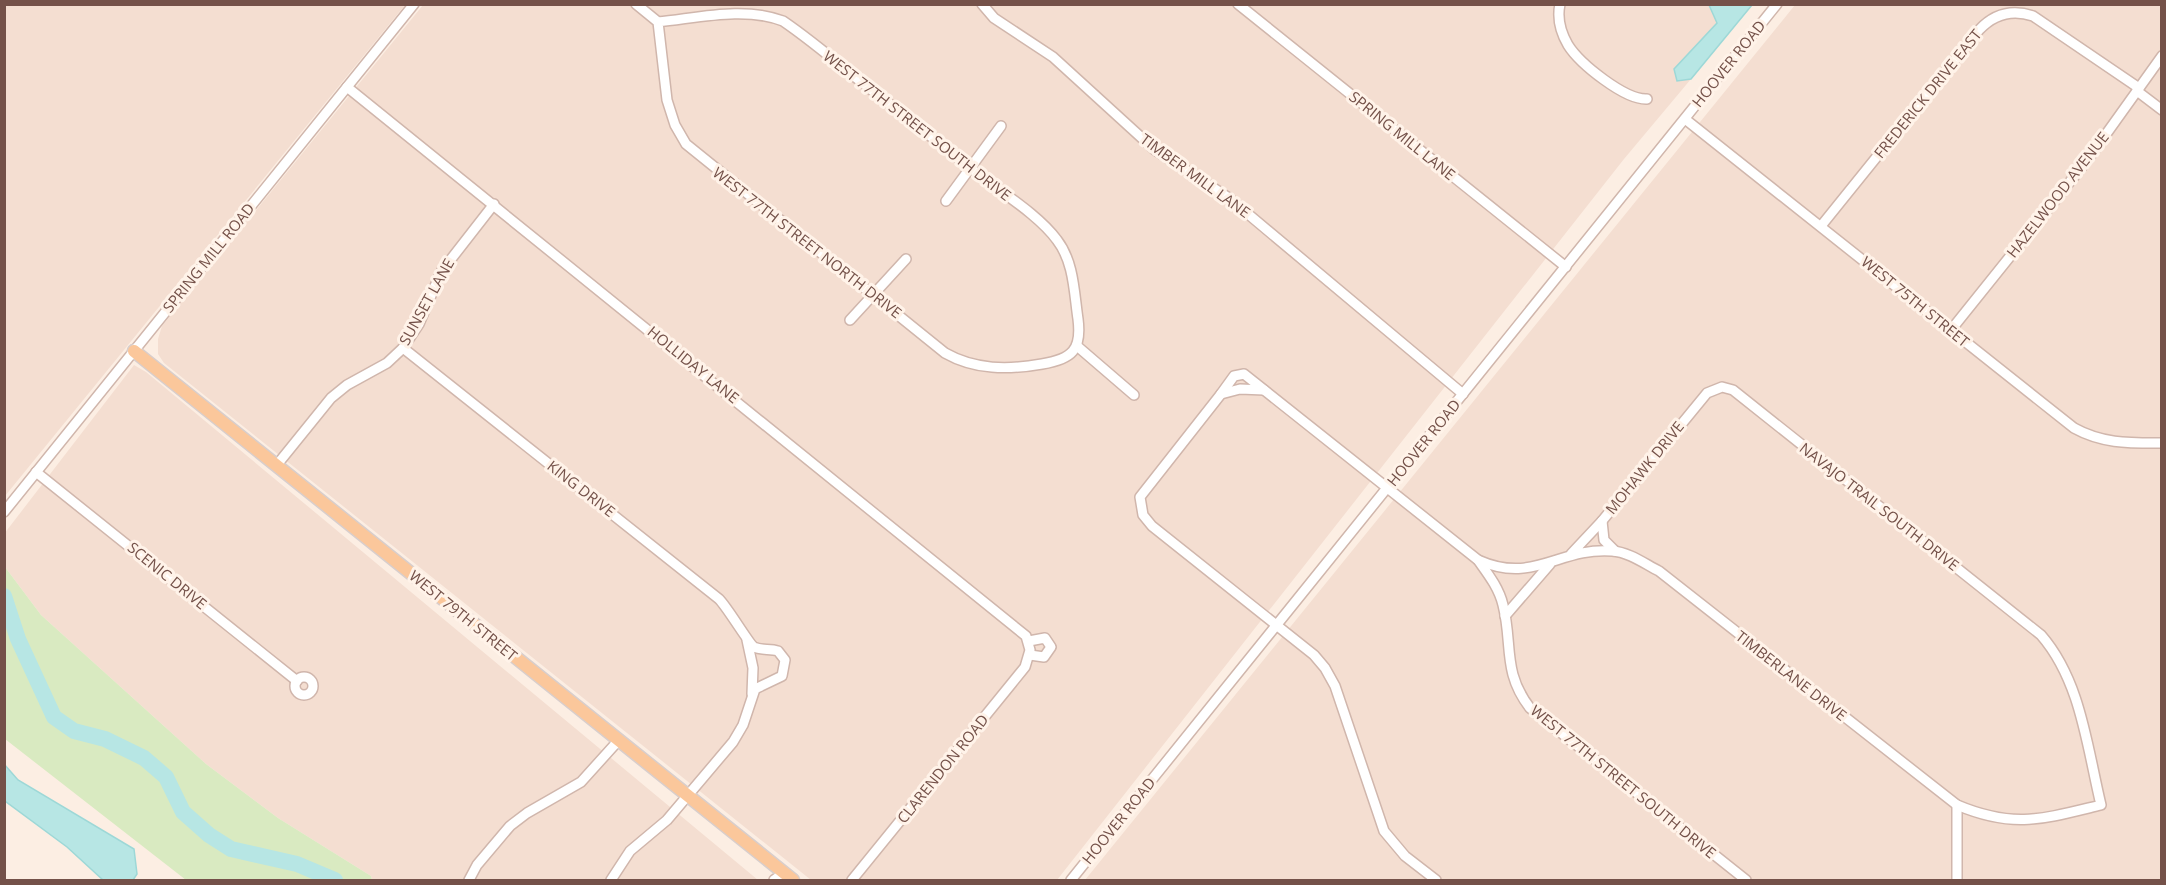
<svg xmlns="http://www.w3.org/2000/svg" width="2166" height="885" font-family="'Open Sans',sans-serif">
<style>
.residential{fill:#f4ded1}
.green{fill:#d9eac1}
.water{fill:#b7e6e4;stroke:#9dd8d7;stroke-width:1.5}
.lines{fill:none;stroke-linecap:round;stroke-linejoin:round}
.river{stroke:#b7e6e4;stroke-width:16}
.minor-casing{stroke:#d0b6ac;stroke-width:12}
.major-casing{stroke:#d8cecc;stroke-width:15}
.minor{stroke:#fff;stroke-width:9}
.major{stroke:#fbc79b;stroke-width:12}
.labels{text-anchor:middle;stroke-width:6;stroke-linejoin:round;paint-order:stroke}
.street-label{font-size:15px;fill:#745149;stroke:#fff3e9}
</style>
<rect width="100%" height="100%" fill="#fceee3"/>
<g class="residential">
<path d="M5,4L405,5L5,496L4,5Z"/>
<path d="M1709,4L1717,23L1674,69L1678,81L1691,79L1624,159L1057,880H811L164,363L158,354V339L162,326L423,5Z"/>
<path d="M1795,5H2161V880H1085Z"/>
<path d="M134,365L146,372L758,880H372L371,876L278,818L206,764L41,615L5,567L4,534Z"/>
</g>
<path class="green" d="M5,567L41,615L206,764L278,818L371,876L372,880H186L5,739Z"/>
<g class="water">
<path d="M1709,5H1752L1691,79L1677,81L1674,69L1717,23Z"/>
<path d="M4,764L18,780L134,849L137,874L133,880H103L67,847L5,801Z"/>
</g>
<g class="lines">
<path class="river" d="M4,596L18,639L54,717L74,731L105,739L144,758L166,777L183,812L209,835L231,849L297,864L335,880"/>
<defs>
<g id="minor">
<path d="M636,4L658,22L667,100L675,125L686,144L945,353C975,370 1008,370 1042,364C1072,359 1082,350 1078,319C1074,292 1074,262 1057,240C1038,214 999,191 973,170C934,139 895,108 855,77C832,58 808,38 783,21C744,6 698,18 658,22"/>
<path d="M982,4L994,18L1053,57L1155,150L1229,198L1463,394"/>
<path d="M1238,4L1566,267"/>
<path d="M1560,4C1557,18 1561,33 1568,45C1580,64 1625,100 1647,99"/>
<path d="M347,87L1026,636L1030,650L1025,667L852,880"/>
<path d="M2137,91L2162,110"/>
<path d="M1685,119L2074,428C2103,444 2130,443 2162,443"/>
<path d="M946,201L1001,126"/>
<path d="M1821,226L1979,30C1994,14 2012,9 2033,16L2139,88"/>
<path d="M850,320L906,259"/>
<path d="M1951,330L2089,158L2162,56"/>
<path d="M1077,346L1134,395"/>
<path d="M403,348L719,599C728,608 749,644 754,647C762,651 770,648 778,651L785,660L782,676L755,689L743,725L733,742L667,820L630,851L611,880"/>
<path d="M1264,390L1240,389L1221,394L1140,497L1143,515L1152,526L1314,655L1325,668L1335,686L1384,831L1405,856L1436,880"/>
<path d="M1221,394L1234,376L1244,374L1478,560C1488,574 1499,588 1503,605C1513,644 1502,672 1530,708L1746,880"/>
<path d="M276,466L331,398L347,385L387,363L403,348L419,324L441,272L494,204"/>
<path d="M36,472L297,681"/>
<path d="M4,512L414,4"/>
<path d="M1602,521L1604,540L1615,551"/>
<path d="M1478,560C1534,585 1559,547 1612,551C1629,552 1645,564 1659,571L1957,805C2014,829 2043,819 2101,805C2087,747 2081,681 2041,635L1733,390L1722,387L1707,393L1602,521L1571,554"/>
<path d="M1505,616L1550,564"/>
<path d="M747,640L753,668L752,694"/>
<path d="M1029,641L1045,638L1051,647L1044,657L1030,655"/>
<circle cx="304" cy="686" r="9"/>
<path d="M1957,805V880"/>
<path d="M469,880L477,865L510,826L527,813L581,782L618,741"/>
<path d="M774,880L784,873"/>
<path d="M1071,880L1777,4"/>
</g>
<path id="major" d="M134,351L793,880"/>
</defs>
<use href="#minor" class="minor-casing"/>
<use href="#major" class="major-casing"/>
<use href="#minor" class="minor"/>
<use href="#major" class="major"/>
</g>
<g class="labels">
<g class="street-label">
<text transform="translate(1729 64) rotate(-51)" y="5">HOOVER ROAD</text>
<text transform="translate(1928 94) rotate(-51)" y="5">FREDERICK DRIVE EAST</text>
<text transform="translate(917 126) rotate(38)" y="5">WEST 77TH STREET SOUTH DRIVE</text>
<text transform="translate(1402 136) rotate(39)" y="5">SPRING MILL LANE</text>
<text transform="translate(1195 176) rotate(36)" y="5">TIMBER MILL LANE</text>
<text transform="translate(2058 195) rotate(-52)" y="5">HAZELWOOD AVENUE</text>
<text transform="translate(807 243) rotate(38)" y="5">WEST 77TH STREET NORTH DRIVE</text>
<text transform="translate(209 258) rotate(-51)" y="5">SPRING MILL ROAD</text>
<text transform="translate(427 302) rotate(-61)" y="5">SUNSET LANE</text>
<text transform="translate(1915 302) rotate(39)" y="5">WEST 75TH STREET</text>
<text transform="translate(693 365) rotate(39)" y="5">HOLLIDAY LANE</text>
<text transform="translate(1424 443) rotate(-51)" y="5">HOOVER ROAD</text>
<text transform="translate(1645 468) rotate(-51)" y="5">MOHAWK DRIVE</text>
<text transform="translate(581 489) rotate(38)" y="5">KING DRIVE</text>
<text transform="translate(1879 507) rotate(38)" y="5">NAVAJO TRAIL SOUTH DRIVE</text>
<text transform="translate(167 576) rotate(39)" y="5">SCENIC DRIVE</text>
<text transform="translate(463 616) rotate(39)" y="5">WEST 79TH STREET</text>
<text transform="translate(1791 676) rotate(38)" y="5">TIMBERLANE DRIVE</text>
<text transform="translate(943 769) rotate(-51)" y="5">CLARENDON ROAD</text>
<text transform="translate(1623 782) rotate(39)" y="5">WEST 77TH STREET SOUTH DRIVE</text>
<text transform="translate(1119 821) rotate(-51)" y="5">HOOVER ROAD</text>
</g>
</g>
<rect width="2166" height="885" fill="none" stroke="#745149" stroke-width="12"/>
</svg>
